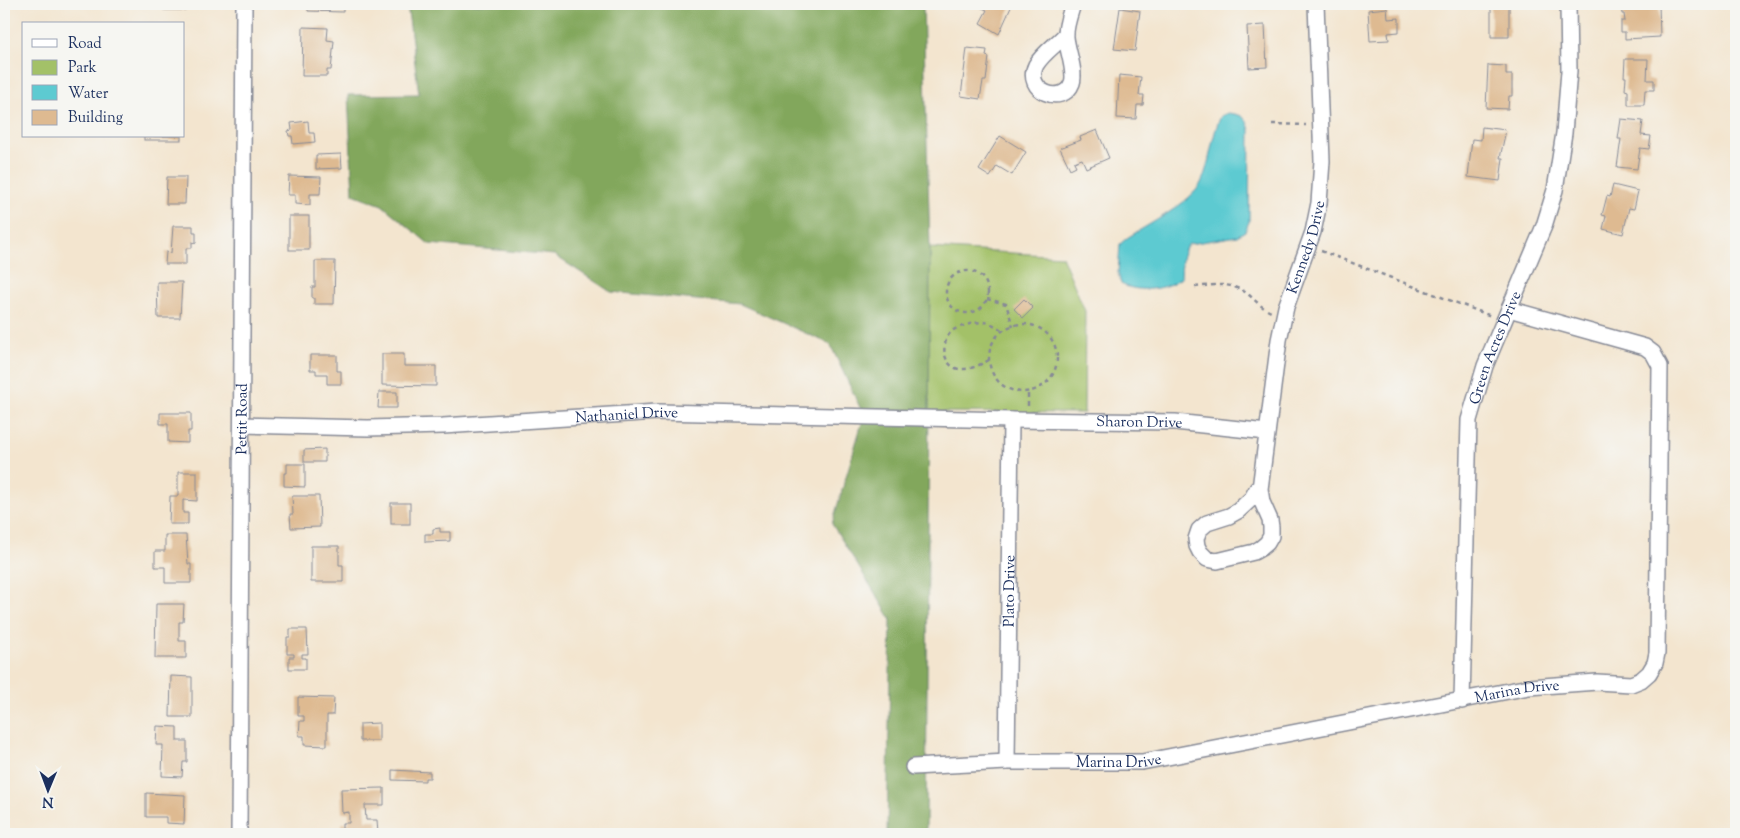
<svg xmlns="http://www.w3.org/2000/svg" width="1740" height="838" font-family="'Sorts Mill Goudy',serif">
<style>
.green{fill:#a3c168;stroke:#5f7863}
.forest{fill:#82a75c;stroke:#4e6b5d}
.water{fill:#5dcad1;stroke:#3c7c98}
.building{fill:#deba91}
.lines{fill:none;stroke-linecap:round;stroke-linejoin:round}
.minor-casing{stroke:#878a96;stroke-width:18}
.path{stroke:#878a96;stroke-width:2.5;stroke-dasharray:4 4;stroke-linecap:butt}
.minor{stroke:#fff;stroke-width:15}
.labels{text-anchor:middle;stroke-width:5;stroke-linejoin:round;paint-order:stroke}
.street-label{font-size:15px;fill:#1b2f5e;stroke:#f6f6f2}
</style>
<rect width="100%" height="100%" fill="#f6f6f2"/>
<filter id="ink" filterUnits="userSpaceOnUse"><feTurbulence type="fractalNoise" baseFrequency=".02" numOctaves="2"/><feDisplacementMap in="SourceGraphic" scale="10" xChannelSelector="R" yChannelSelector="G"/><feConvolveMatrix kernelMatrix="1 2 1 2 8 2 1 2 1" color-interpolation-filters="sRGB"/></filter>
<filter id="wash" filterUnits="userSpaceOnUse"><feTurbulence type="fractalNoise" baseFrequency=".0096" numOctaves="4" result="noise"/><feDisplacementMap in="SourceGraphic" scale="20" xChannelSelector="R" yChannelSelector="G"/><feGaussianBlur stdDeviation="1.12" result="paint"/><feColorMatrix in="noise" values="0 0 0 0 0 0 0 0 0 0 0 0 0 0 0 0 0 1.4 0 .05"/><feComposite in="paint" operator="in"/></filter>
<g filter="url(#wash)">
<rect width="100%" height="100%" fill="#f3e5cf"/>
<path class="green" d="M930,248L1062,256L1085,311L1084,413L929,412Z"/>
<path class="forest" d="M407,4H923L930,248L926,834H887L891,619L832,524L864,416L830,344L740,304L611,292L554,255L429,244L382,205L353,194L348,95L419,94Z"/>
<path class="water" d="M1228,113C1242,115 1246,116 1250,130L1249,222L1245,231L1237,236L1189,244C1180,253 1182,267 1181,278C1165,290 1139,293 1121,284L1118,273L1120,244L1127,238C1147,225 1191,203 1201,183C1211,162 1211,136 1221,116Z"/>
<g id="blocks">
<g class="building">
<rect x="164" y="4" width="21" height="6"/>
<path d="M308,4H343V12L308,11Z"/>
<path d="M982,4H1009L1012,5L999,34L980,23L987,10L980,7Z"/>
<path d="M1621,4H1659L1660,37L1625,39V32H1621V21H1625L1624,14H1622Z"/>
<path d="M1509,6V37H1491V7Z"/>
<path d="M1120,8L1140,11L1135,51L1114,49Z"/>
<path d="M1387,8L1388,19L1399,18V32L1388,33L1389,40L1370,41L1368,10Z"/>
<path d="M1265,25L1267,67L1249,68L1247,26Z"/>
<path d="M303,27L328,28L327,40L334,41L331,70H327V76H302Z"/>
<path d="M967,48L987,50L986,56L989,57L986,81H983L980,99L961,96Z"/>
<path d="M1625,59H1648L1647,80H1654V90H1645L1644,105H1628V91L1625,90L1626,77H1624Z"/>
<path d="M1488,65L1506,66V75H1512V96H1509L1508,109L1486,108Z"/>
<path d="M1119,75L1141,77L1139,95H1144L1143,105H1137L1136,119L1117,118Z"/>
<path d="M1621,119L1643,121L1641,135L1651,136L1649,149L1640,148L1637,169L1617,167L1621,139H1618Z"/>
<path d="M308,121L309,133H314L315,142L293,144L292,136H289L288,131L292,130L291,123Z"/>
<path d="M1482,127L1506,130L1500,158H1503L1500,181L1468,177L1472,139L1481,140Z"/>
<path d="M1097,130L1109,158L1086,168L1082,159L1074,162L1076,166L1070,169L1060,148L1081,140L1080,137Z"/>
<rect x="144" y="136" width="37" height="4"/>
<path d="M1000,136L1026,152L1012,175L997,166L990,177L979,170Z"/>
<path d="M341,154L342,168L316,169V155Z"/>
<path d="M289,176L321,177L320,194H310V205L295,204V195H288Z"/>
<path d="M167,177H186L185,204H166Z"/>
<path d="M1613,185L1638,191L1634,209L1629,208L1623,234L1603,229L1606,216L1602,215L1607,196L1610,197Z"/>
<rect x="289" y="216" width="20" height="34"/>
<path d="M173,226H193V232H196V243L192,242V248H186V264H165L166,252L171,253Z"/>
<path d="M315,261H335L334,304H314V298H312V287H315Z"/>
<path d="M157,282H182L180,318H158Z"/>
<path d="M1024,299L1033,308L1023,318L1014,309Z"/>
<path d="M382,354H404V366H436V386L382,385Z"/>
<path d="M310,355H337V371H341V384H327V374H316V370H310Z"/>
<path d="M379,392H397V408H378Z"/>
<path d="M160,413H191V431H188V443L168,442V424H160Z"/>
<path d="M325,449V462H304V450Z"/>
<path d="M287,464H305V487L284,486V473H287Z"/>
<path d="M178,472H197V501L183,500V513H188V524H169L170,496H178Z"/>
<path d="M292,496H319L320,527L291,528L290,514H293Z"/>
<rect x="391" y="503" width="19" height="21"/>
<path d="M440,528V532H450V541L425,542V534H433V529Z"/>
<path d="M165,535H186L188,564H191V583H165V567H155V551H165Z"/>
<path d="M311,546H339V565H343V582H311Z"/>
<path d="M156,604H184L183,622H179V641H186V658H155Z"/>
<path d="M290,629H307L308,654H302V658H306V669H289V657H294V654H287V637H290Z"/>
<path d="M171,676L192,677V717H170Z"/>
<path d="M298,697L334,698L333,715H327V746L304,745V736H299L300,721H304V716H298Z"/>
<path d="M379,723V741H360V724Z"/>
<path d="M157,726L177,727V741H187V762H183L182,777L162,776L163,745H156Z"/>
<path d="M392,770L430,772V778H425V781L392,780Z"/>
<path d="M384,788V805H365L366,820H377L378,834H342V823H349V812L342,813L341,789Z"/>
<path d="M146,793L185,795L184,824L166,823V817H146Z"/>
</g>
</g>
</g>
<g filter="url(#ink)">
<use href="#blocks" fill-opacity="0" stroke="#878a96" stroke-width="1"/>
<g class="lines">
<defs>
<g id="minor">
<path d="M1065,35C1057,44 1042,54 1036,65C1023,91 1063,107 1072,83C1076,72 1067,49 1066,37C1065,27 1070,14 1073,4"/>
<path id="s1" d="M242,425L368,428L443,426L657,412L1011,420L1175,422L1267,432"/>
<path id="s2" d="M1260,489H1257L1252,498L1238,511L1229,516L1207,523L1199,530L1196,539L1197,546L1200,552L1207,559L1217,561L1254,552L1261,548L1267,543L1271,536V527L1270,520L1262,502L1260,489L1279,340L1286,307L1313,232L1319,203L1322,161L1316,4"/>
<path id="s3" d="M1462,701L1469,420L1485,366L1544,226L1555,190L1564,133L1569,71L1568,4"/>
<path id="s4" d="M1007,762L1011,420"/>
<path id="s5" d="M913,767L1007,762H1142L1529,687L1597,682L1631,684L1641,680L1649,673L1655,663L1657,653L1660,366L1653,353L1645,347L1509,309"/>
<path id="s6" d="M239,834L244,4"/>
</g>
</defs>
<use href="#minor" class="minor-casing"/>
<g class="path">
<path d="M1272,124L1306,125"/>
<path d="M1321,251L1491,316"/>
<circle cx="967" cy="292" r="21"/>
<path d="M1195,287C1214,285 1232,281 1249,295C1256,301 1262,308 1271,312"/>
<path d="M987,299L1006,304L1013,326"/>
<circle cx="1023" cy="358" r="34"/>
<path d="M989,360C980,365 970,370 959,369C942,366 940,342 952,331C957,327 964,326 970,324C986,320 990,322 1003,331"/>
<path d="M1028,406V392"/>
</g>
<use href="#minor" class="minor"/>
</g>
</g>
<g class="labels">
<g class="street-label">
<text dy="5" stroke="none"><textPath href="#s2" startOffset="478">Kennedy Drive</textPath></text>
<text dy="5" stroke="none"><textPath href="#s3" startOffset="358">Green Acres Drive</textPath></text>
<text dy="5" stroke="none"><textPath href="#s1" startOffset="385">Nathaniel Drive</textPath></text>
<text dy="5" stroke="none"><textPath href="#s6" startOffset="415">Pettit Road</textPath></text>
<text dy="5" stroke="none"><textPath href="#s1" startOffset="898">Sharon Drive</textPath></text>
<text dy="5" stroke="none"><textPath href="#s4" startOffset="171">Plato Drive</textPath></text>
<text dy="5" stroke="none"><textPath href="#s5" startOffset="611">Marina Drive</textPath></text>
<text dy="5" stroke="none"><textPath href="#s5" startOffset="206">Marina Drive</textPath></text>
</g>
</g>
<rect width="1740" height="838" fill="none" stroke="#f6f6f2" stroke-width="20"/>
<rect x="22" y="22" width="162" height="115" fill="#f6f6f2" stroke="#9ea6b7"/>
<rect x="32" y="39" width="25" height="8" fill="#ffffff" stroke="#9ea6b7"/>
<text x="68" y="48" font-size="15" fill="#1b2f5e">Road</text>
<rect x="32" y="60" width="25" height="15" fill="#a3c168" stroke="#9ea6b7"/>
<text x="68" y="72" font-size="15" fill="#1b2f5e">Park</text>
<rect x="32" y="85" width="25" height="15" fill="#5dcad1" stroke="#9ea6b7"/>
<text x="68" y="98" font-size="15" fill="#1b2f5e">Water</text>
<rect x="32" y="110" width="25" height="15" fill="#deba91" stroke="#9ea6b7"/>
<text x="68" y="122" font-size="15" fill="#1b2f5e">Building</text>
<g transform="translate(48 790) rotate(181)" stroke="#f6f6f2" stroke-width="4" paint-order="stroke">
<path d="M0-4L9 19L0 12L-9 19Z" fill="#1b2f5e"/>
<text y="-8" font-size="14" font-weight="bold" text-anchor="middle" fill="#1b2f5e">N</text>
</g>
</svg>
